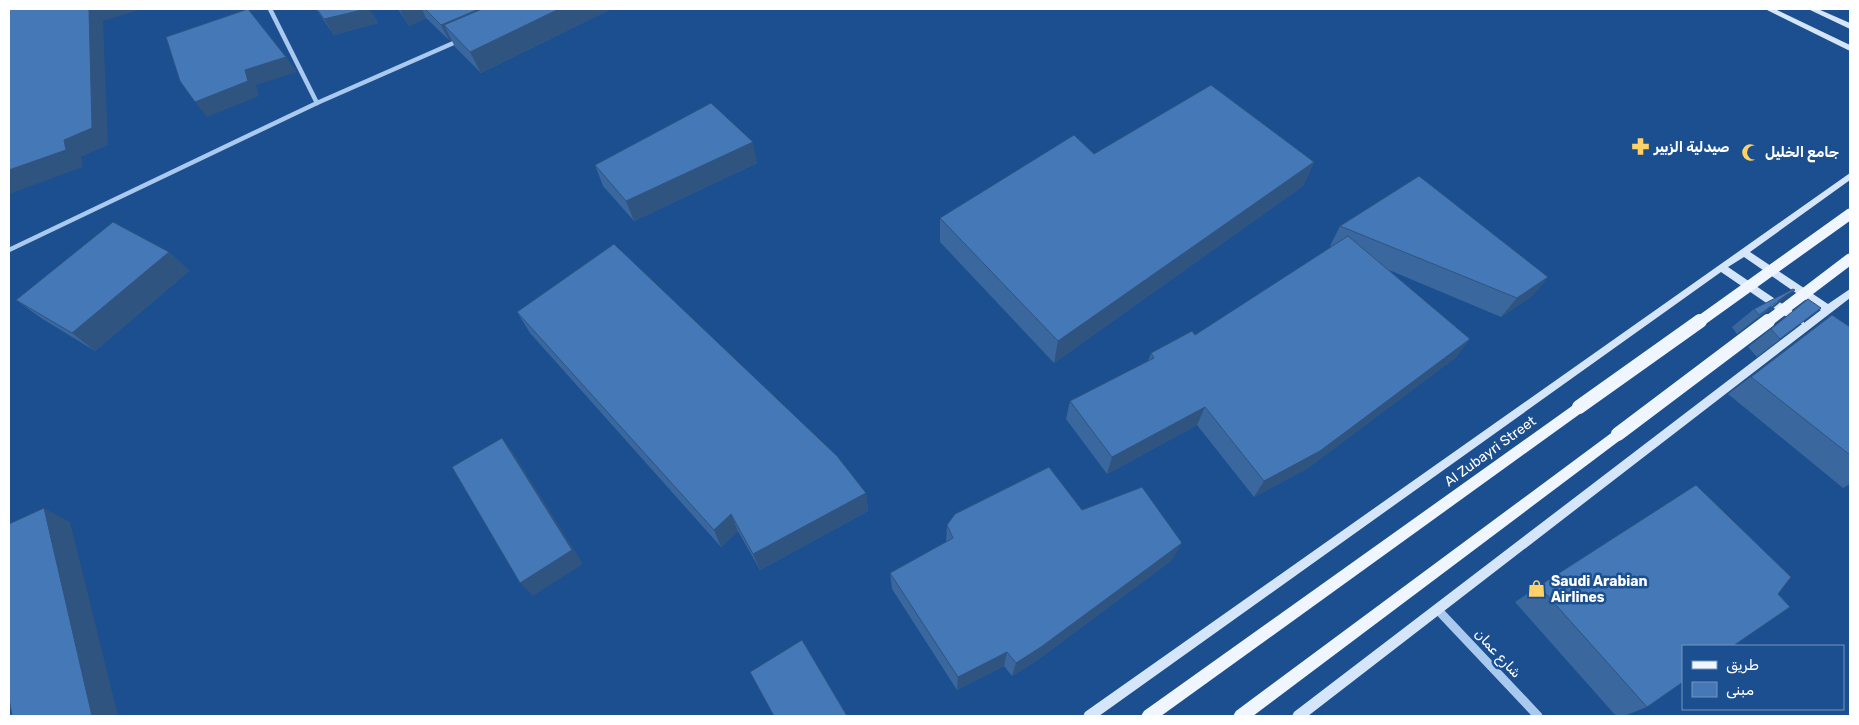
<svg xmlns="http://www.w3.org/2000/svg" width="1859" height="725" font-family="Rubik,'Noto Naskh Arabic',sans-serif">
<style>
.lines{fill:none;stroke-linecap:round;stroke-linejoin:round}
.minor{stroke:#a9c9ee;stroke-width:4.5}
.tertiary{stroke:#a9c9ee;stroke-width:9}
.secondary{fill:#d6e6fa;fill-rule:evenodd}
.primary{fill:#f0f6ff;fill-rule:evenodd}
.primary-bridge-far1{stroke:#f0f6ff;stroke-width:11}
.primary-bridge{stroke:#f0f6ff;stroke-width:14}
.wall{fill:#3a679d}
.shaded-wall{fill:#305480}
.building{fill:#4478b7;stroke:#305480}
.labels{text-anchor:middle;stroke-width:5;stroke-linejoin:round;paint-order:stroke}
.poi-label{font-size:14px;font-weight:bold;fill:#fff;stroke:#1b4f8f;text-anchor:start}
.street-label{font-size:14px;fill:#fff;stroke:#1b4f8f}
</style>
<rect width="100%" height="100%" fill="#1b4f8f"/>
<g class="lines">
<g class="minor">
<path d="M270,9L317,103"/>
<path d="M9,250L317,103L458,41"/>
</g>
<path class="tertiary" d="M1437,609L1538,716"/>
<g class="secondary">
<path d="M1765,9H1775L1850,45V51Z"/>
<path d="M1808,9H1818L1850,23V29Z"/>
<path d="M1850,173V180L1750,252L1828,304L1850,289V298L1308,716H1292L1294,712L1802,324H1797L1721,272L1099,716H1083L1085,712ZM1744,257L1821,310L1804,323L1803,318L1728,267Z"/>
</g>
<g class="primary">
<path d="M1579,401L1584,403L1585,407L1584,411L1161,716H1141L1144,711Z"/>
<path d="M1618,428L1623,430L1625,434L1623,438L1253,716H1233L1236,711Z"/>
</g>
<g class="primary-bridge-far1">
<path d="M1699,322L1850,214"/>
<path d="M1767,322L1850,259"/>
</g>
<g class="primary-bridge">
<path d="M1579,407L1700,321"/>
<path d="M1618,434L1768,321"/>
</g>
</g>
<g class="wall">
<path d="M316,9H369L378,23L334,35Z"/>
<path d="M398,9H611L481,73L455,47L451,39L449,40L426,18L409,26Z"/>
<path d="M1314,162L1303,186L1054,363L940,242V218Z"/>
<path d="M757,163L634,221L603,186L595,165Z"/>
<path d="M1340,226L1548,277L1532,296L1501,317L1389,270L1470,339L1455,358L1308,468L1254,497L1197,425L1107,474L1066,419L1070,401L1148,361L1151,353L1195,335L1332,247L1330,246Z"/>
<path d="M169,252L189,271L95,351L41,318L16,300Z"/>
<path d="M1800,306L1821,308L1757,357L1748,347Z"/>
<path d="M1754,309H1772L1763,314L1737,334L1732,327Z"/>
<path d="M517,312L866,493L868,511L760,570L738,531L721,547L530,333Z"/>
<path d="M1832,315L1850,327V484L1843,488L1728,394Z"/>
<path d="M1082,510L1172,560L1036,661L1012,676L1004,666L957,690L892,589L890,573L946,542L947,525Z"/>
<path d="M1539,586L1647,707L1624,716H1616L1515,602Z"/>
</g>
<g class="shaded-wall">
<path d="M89,9H142L103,21L108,145L81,157L83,167L9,194V170L64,140Z"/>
<path d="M366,9H369L378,23L334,35L324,19Z"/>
<path d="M405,9H422L426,18L409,26L400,11Z"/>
<path d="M479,9H519L444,25L451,39L449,40L441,25Z"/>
<path d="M559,9H611L481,73L470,52Z"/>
<path d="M286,57L297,72L256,85L259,96L207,117L195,102L245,70Z"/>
<path d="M753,142L757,163L634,221L626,201Z"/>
<path d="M1314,162L1303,186L1054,363L1058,341Z"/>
<path d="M169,252L189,271L95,351L72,333Z"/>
<path d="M1548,277L1532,296L1501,317L1517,298Z"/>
<path d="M1795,290L1772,309L1763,314L1737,334L1786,295Z"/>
<path d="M1470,339L1455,358L1308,468L1254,497L1264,481Z"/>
<path d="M1205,407L1197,425L1107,474L1112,457Z"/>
<path d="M502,438L514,454L583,564L533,596L520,583Z"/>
<path d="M866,493L868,511L760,570L753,554Z"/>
<path d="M44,508L70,522L118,716H92Z"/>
<path d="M731,514L738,531L721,547L714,530Z"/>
<path d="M1182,543L1172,560L1036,661L1012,676L1016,663Z"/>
<path d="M1007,652L1004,666L957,690L958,677Z"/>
</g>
<g class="building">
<path d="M9,9H89L92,128L64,140L66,150L9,170Z"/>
<path d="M248,9L286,57L245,70L248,81L195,102L180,81L166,37Z"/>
<path d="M317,9H366L324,19Z"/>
<path d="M425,9H479L441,25Z"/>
<path d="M482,9H559L470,52L444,25Z"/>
<path d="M1211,85L1314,162L1058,341L940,218L1074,135L1094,154Z"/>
<path d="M711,103L753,142L626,201L595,165Z"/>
<path d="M1419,176L1548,277L1517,298L1340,226Z"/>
<path d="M113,222L169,252L72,333L16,300Z"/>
<path d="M1348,236L1470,339L1320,451L1264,481L1205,407L1112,457L1070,401L1154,358L1151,353L1192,331L1195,335Z"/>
<path d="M614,244L837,456L866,493L753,554L731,514L714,530L517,312Z"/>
<path d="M1793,289L1795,290L1786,295L1759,315L1754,309Z"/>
<path d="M1808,299L1821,308L1780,339L1771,329Z"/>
<path d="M1832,315L1850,327V455L1751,377Z"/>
<path d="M502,438L572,550L520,583L452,467Z"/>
<path d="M1049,467L1082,510L1142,487L1182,543L1041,647L1016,663L1007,652L958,677L890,573L953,538L947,525L955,514Z"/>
<path d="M1696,485L1791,577L1778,594L1790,607L1733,646H1683V682L1647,707L1539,586Z"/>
<path d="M44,508L92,716H12L9,698V524Z"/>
<path d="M802,640L847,716H774L750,672Z"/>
</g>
<defs>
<symbol id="pharmacy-bare" viewBox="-9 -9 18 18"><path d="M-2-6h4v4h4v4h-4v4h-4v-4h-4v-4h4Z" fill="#ffd166" stroke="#1b4f8f" stroke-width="2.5" paint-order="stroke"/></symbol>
<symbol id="mosque-bare" viewBox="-9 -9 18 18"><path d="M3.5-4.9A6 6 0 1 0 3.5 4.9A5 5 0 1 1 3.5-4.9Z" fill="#ffd166" stroke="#1b4f8f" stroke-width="2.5" paint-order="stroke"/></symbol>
<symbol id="shop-bare" viewBox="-9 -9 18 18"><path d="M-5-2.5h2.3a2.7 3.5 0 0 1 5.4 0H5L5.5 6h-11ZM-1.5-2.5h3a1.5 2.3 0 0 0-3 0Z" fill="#ffd166" stroke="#1b4f8f" stroke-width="2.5" paint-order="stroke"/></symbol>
</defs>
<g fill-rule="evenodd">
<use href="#pharmacy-bare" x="1628" y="134" width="25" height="25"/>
<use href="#mosque-bare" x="1738" y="140" width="25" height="25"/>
<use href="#shop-bare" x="1524" y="576" width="25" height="25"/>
</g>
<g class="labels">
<g class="poi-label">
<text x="1654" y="152">صيدلية الزبير</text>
<text x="1765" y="157">جامع الخليل</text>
<text x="1551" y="586">Saudi Arabian<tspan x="1551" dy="16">Airlines</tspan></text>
</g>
<g class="street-label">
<text transform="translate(1490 451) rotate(-36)" y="5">Al Zubayri Street</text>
<text transform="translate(1498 653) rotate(47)" y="5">شارع عمان</text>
</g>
</g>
<rect width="1859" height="725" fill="none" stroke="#ffffff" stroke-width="20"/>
<rect x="1682" y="645" width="162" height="65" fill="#1b4f8f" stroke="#7695bc"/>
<rect x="1692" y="661" width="25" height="8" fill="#f0f6ff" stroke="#7695bc"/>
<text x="1726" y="670" font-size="15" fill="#ffffff">طريق</text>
<rect x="1692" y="682" width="25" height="15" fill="#4478b7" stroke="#7695bc"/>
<text x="1726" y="695" font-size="15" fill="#ffffff">مبنى</text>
</svg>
